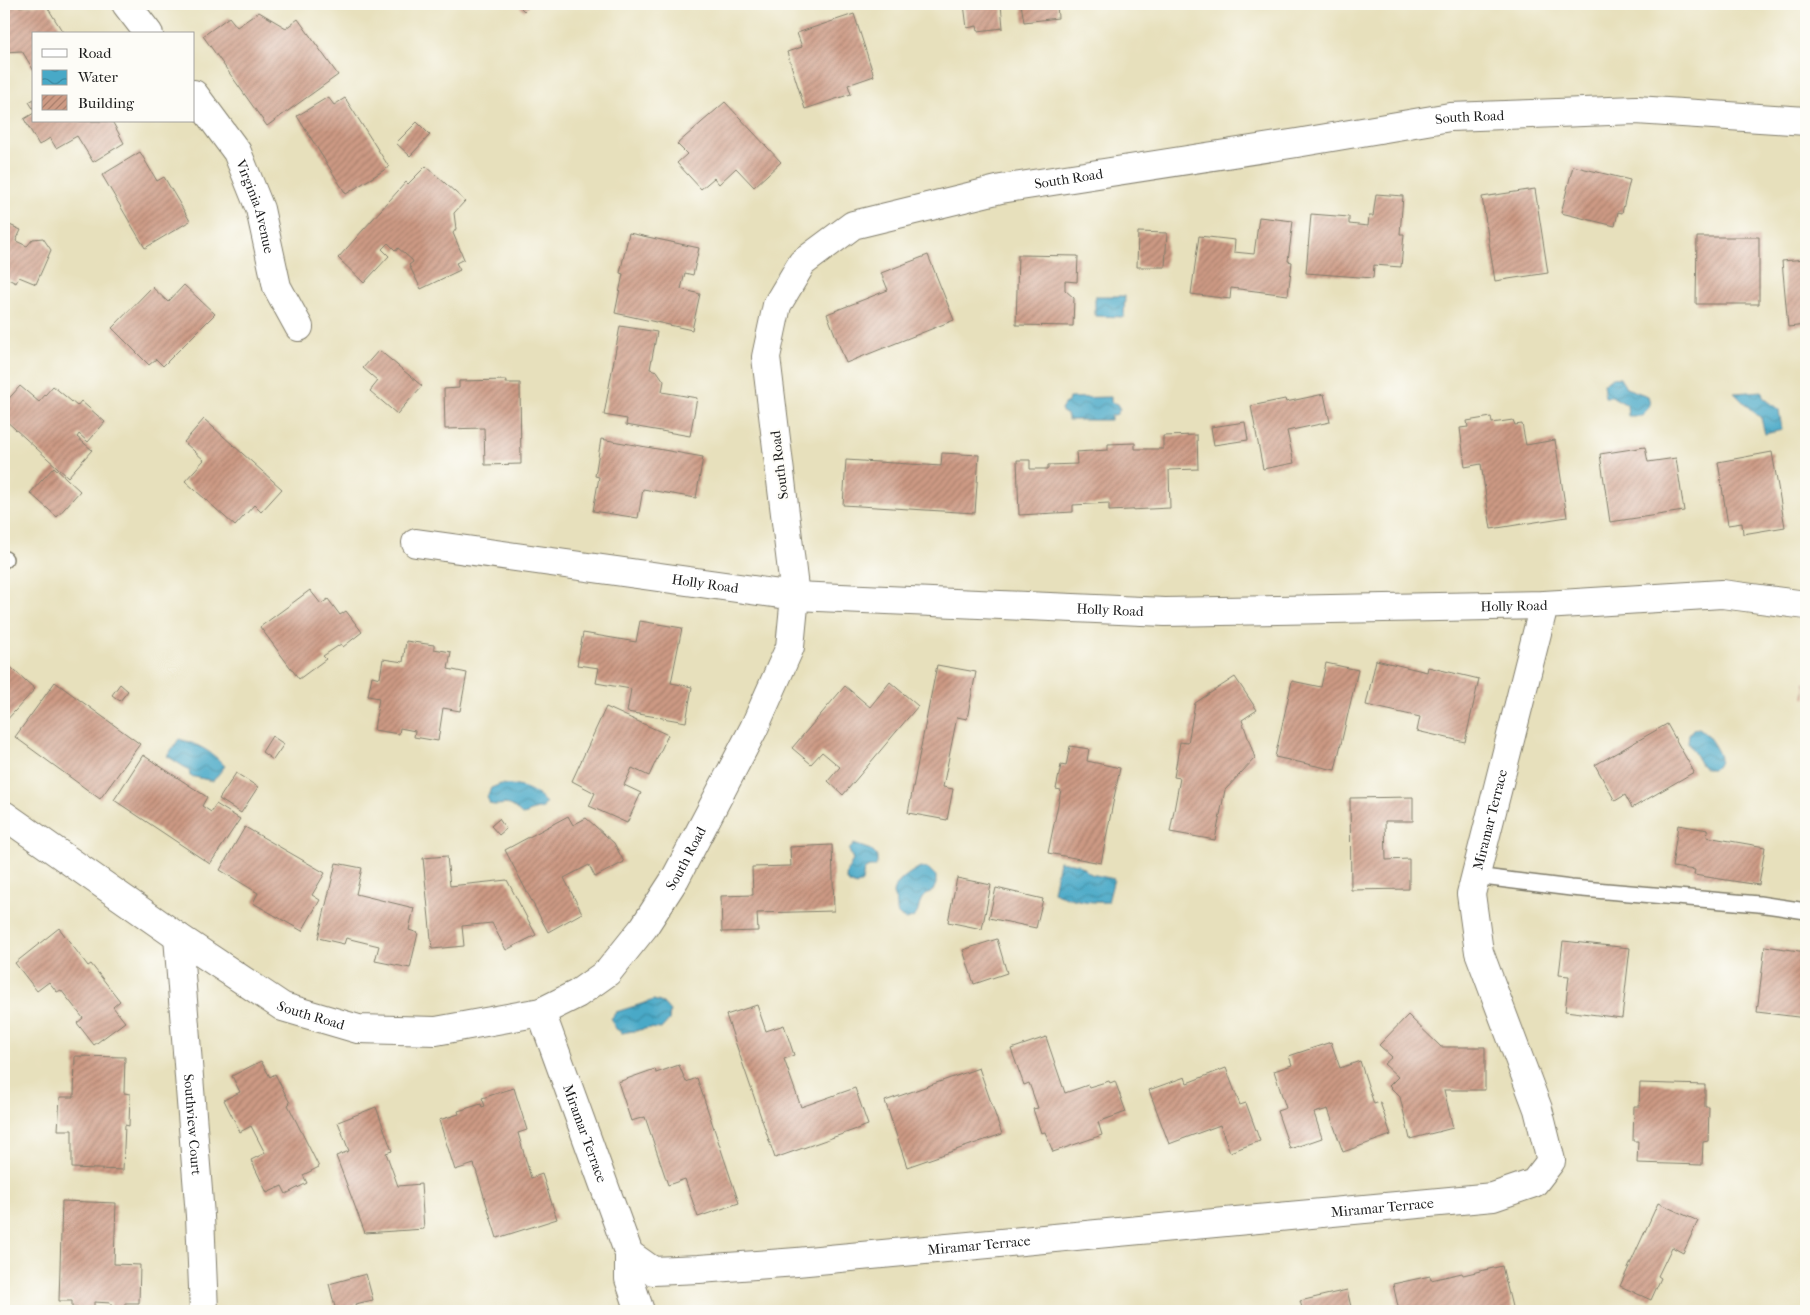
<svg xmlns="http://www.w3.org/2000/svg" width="1810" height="1315" font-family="'IM FELL French Canon',serif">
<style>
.water{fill:url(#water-waves);stroke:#326272}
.building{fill:url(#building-hatch)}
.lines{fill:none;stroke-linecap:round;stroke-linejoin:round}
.service-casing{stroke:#827e6c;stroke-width:18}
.minor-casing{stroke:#827e6c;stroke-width:30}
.service{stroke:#fff;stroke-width:15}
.minor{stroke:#fff;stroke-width:28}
.labels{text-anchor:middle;stroke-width:4;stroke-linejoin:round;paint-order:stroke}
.street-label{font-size:14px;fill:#1c1c1c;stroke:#fdfcf7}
</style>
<defs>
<pattern id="water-waves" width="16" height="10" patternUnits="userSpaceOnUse" patternTransform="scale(1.25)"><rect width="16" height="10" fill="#48a9c7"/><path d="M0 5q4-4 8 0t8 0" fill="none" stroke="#3b89a1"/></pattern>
<pattern id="building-hatch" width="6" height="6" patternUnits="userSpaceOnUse" patternTransform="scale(1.25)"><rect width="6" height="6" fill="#cd9a84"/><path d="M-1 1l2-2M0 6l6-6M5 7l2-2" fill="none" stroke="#a67d6b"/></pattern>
</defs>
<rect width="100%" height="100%" fill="#fdfcf7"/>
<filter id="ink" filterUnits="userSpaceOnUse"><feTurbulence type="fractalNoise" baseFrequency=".02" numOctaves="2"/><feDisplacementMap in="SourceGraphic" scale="10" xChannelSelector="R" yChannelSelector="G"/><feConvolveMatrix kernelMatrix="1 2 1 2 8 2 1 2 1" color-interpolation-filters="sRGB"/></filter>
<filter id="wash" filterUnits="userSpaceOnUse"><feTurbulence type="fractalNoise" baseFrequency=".0096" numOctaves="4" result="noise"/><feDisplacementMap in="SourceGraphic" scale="20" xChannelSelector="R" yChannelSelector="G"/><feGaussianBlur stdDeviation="1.12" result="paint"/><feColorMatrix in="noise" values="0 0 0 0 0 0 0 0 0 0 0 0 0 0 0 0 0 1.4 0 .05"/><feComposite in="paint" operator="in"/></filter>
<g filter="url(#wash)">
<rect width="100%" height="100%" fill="#e7e0bc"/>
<g class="water">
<path d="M1095,296H1125L1124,317L1095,316Z"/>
<path d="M1612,377L1620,378L1626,388L1648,396L1650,405L1642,416H1628L1627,405L1613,397H1605L1603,384Z"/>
<path d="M1762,391L1763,397L1779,410L1782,430L1765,434L1761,418L1749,408L1734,393Z"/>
<path d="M1111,397V402L1117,404L1120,409L1117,414L1111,416V420H1068V416L1063,413L1061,409L1064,404L1068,402L1069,398Z"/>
<path d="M1699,728C1706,731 1719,751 1720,758C1720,763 1717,766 1714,769H1706L1701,765L1688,742L1689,734L1693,729Z"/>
<path d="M179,739C198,744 211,751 225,766L213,781L190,776L189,770L167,756Z"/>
<path d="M501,784C521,786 532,787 546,803L543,808L530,811L527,814L522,815C519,813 516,808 512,806C505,802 497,807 490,804L487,797L491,788Z"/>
<path d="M854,844L871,850L877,856V863L875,867H869L864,870L862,882L856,886L849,883L846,878L847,871L853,860L849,850Z"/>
<path d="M1059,861L1078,864L1091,874L1114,879L1108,902C1088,903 1072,900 1053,892Z"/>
<path d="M920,867L929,869L936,876V884L933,891C911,898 927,916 906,920C893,912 899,913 896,901C895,898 894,898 893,894C893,883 911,872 920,867Z"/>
<path d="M654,1000L663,1003L670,1011L669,1020L661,1029L650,1028L622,1033L615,1028L611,1019L616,1012Z"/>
</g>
<g id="blocks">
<g class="building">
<path d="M517,4H531L524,11Z"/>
<path d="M964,4H1001L1003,28L978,31L977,26L967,28Z"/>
<path d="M1021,4H1057L1058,18L1024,22Z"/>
<path d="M46,5L64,34H34V71L22,51L4,52V7Z"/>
<path d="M259,12L286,28L298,19L338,75L267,126L203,36L229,17L237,27Z"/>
<path d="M854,14L874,76L848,85L851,94L805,109L787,52L802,47L797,33Z"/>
<path d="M328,97L334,105L345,98L389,167L346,194L297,116Z"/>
<path d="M34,99V110L29,102Z"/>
<path d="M725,102L781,162L754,187L736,168L719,184L714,178L701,189L677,163L687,154L677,144Z"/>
<path d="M34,113V121H112L124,143L93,162L77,136L56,148L50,138L39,145L24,119Z"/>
<path d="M417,122L430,135L410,156L396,143Z"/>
<path d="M140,152L157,181L164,177L190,221L145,248L102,175Z"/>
<path d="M426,166L465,201L454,213L456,229L453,233L464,259L456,263L460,270L421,289L409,265L413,262L412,260L398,248L396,251L388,243L382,249L389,256L364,283L338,258L406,182L408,184Z"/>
<path d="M1573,166L1630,180L1622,213L1618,212L1615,226L1561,213Z"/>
<path d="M1535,189L1548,273L1495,281L1482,197Z"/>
<path d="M1376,194L1403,196L1400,234H1404L1401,267L1374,265L1373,278L1306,273L1311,214L1349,217V224L1368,226L1369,216H1373Z"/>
<path d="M1259,217L1293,221L1288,261L1292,262L1288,295L1231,288L1230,299L1191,294L1199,236L1235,240L1234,252L1254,254Z"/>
<path d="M5,223L21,230L16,241L27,246L33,239L43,238L51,250L36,284L19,277L16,283L4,277Z"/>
<path d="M1138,232L1167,233L1165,267H1137Z"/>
<path d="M629,233L699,248L693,275L685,273L681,289L700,294L692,330L615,313L623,274L620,273Z"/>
<path d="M1697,237H1759V304H1696Z"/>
<path d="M928,255L954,320L846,363L827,314L888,290L881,273Z"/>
<path d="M1018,255L1078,256L1077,282L1065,281V290L1074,298L1073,326L1016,325Z"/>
<path d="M1806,259V325L1788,327L1782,261Z"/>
<path d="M184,285L215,314L163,366L156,359L149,365L112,328L152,287L168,302Z"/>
<path d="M620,326L657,332L650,369L657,371L664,381L662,392L697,398L690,436L626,425L627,419L604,415Z"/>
<path d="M379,350L422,386L397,414L370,391L378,381L363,368Z"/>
<path d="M507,380L506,383H520L521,464L485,465L484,428L445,429L444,389L459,388V381Z"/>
<path d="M20,386L39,402L53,386L77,406L81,401L105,422L88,442L79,434L77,437L92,450L68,477L4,419V404Z"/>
<path d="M1324,394L1330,422L1287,431L1294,463L1263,469L1251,406L1285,399L1286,402Z"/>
<path d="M1491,417L1492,423L1513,420L1515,425L1522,424L1526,445L1555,440L1567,517L1491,529L1481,464L1465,467L1460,428L1468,427L1467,421Z"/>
<path d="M204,419L282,489L261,512L254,505L235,526L185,481L204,460L184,442Z"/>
<path d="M1245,422L1248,440L1214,445L1211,427Z"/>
<path d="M1197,435L1198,469L1169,470L1170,508L1109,511V503L1073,505V512L1019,515L1017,460H1030V469H1048V465L1077,464L1076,452L1108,450V444L1135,443V449H1163V436Z"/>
<path d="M601,439L703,457L696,498L643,489L638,518L593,511L599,477L595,476Z"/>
<path d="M1645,447L1648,462L1676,458L1684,511L1610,522L1600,454Z"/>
<path d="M1772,452L1785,527L1743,534L1742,523L1728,525L1718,462Z"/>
<path d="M942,453L979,455L975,513L843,505L846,460L941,466Z"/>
<path d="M1803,464H1806V479H1805Z"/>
<path d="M54,467L80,491L57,517L30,493Z"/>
<path d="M310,590L321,604L328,599L340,615L346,611L362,632L343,647L341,644L323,656L326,659L299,679L260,627Z"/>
<path d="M640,621L682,628L671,683L692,687L686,722L627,712L631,689L596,683L599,668L577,665L583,633L636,642Z"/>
<path d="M406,641L434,645V649L451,652L448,669L467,673L460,711L443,708L438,741L414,737L415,731L400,728L399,734L374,730L379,698L368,696L372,676L380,678L383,659L403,662Z"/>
<path d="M1376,660L1427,672L1428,667L1479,679L1465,742L1417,731L1420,717L1366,705Z"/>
<path d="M5,662L35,689L4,723V664Z"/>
<path d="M1326,663L1358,670L1335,770L1275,757L1292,681L1321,687Z"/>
<path d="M937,665L976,672L967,719L957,717L943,787L953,789L947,820L908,813Z"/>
<path d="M1235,677L1257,710L1242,720L1255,758L1225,790L1215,840L1170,832L1180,778L1174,777L1180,742L1188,743L1195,703Z"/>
<path d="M55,682L140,744L100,799L15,737Z"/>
<path d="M890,682L918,706L843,795L828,781L840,767L822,752L811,764L792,748L845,686L870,707Z"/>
<path d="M1805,682L1806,683V699L1803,698Z"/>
<path d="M120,684L128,691L120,701L112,695Z"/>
<path d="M606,707L668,735L649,776L632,768L624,785L641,793L627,823L589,806L595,793L572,781Z"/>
<path d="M1667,724L1694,772L1632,808L1625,795L1615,801L1595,765Z"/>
<path d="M272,736L284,744L273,760L262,752Z"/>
<path d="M1070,746L1089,749L1087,761L1120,768L1101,863L1048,853L1061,790L1056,789L1061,765L1066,766Z"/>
<path d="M143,755L207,797L202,806L211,812L216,804L240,819L210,864L114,800Z"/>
<path d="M236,773L258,787L241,813L219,799Z"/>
<path d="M1413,797V821H1385L1386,860L1409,859V889L1351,890L1350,798Z"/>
<path d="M568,816L573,825L586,818L614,843L624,862L595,877L589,865L564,878L582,913L548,932L505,850Z"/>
<path d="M499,819L506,829L499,835L491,826Z"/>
<path d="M1678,825L1708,830L1707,837L1765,847L1759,885L1694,875L1695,870L1672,867Z"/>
<path d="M245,827L325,873L312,895L320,900L302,931L253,903L258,893L220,870Z"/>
<path d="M832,845L834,911L757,913L758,931L722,932L721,896L753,895L752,867L791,866L790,847Z"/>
<path d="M447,856L450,886L507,880L536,935L506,950L492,923L462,926L464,946L432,949L423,858Z"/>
<path d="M336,863L362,868L356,894L414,908L409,930L418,933L410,968L375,961L379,946L346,938L344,944L318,938Z"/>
<path d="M957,878L991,885L982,929L948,922Z"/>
<path d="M996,888L1043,899L1036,928L989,918Z"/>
<path d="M59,928L88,966L91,964L120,1001L113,1007L125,1022L94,1045L77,1023L83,1018L61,990L57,992L49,982L37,991L15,963Z"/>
<path d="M997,939L1007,973L974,984L963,950Z"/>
<path d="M1563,941L1630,948L1622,1018L1565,1011L1569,976L1559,975Z"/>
<path d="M1765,946L1806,952V1018L1757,1012Z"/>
<path d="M757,1005L766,1031L784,1025L794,1055L784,1059L801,1107L855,1088L868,1125L775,1158L726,1015Z"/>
<path d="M1408,1015L1441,1047H1485V1090H1444L1453,1128L1410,1139L1400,1097L1389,1086L1398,1077L1384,1064L1392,1057L1379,1045Z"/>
<path d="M1046,1037L1065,1093L1088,1085L1089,1087L1109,1081L1110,1083L1115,1081L1126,1112L1098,1122L1102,1135L1053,1152L1045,1132L1041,1133L1033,1109L1038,1108L1029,1083L1024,1085L1011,1049Z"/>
<path d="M1331,1042L1340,1068L1360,1061L1374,1104L1380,1102L1391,1135L1343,1152L1328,1109L1314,1113L1322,1138L1290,1149L1277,1111L1286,1108L1274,1071L1292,1065L1289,1056Z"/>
<path d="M75,1056L125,1057L124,1093L130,1094L129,1126L125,1125L123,1170L72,1168V1130H58L60,1097H74Z"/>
<path d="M261,1061L270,1077L275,1074L290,1103L288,1105L319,1167L303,1175L307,1183L286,1194L282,1186L267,1193L251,1160L265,1153L251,1126L240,1132L224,1100L240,1092L232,1076Z"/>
<path d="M679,1065L686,1082L697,1078L739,1203L698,1217L685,1179L668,1185L645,1117L631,1121L618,1082L655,1069L656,1073Z"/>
<path d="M979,1068L1002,1134L907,1167L885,1101Z"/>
<path d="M1226,1068L1240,1105L1246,1103L1260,1141L1230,1152L1220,1125L1169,1144L1149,1090L1185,1077L1187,1083Z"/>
<path d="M1640,1083L1705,1085V1107H1709L1708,1141L1703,1142L1702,1165L1637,1163L1638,1141H1633L1634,1106H1639Z"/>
<path d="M514,1088L527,1130L518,1133L531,1178L542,1174L557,1219L497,1238L474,1164L455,1170L439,1120L459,1114L458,1111L481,1104L482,1107L485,1106L482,1098Z"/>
<path d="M376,1107L392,1151L386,1153L398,1186L421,1184L424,1229L365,1233L336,1156L349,1151L338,1122Z"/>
<path d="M62,1201L116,1203L114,1264L140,1265L139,1303H125V1308H111V1303L94,1302V1309L72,1308V1301H59Z"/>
<path d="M1658,1203L1698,1221L1683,1253L1672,1247L1658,1276L1661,1278L1651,1300L1620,1286Z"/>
<path d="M1502,1266L1513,1311H1399L1393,1284L1430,1276L1431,1280L1462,1273L1463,1275Z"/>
<path d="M366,1274L373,1300L355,1304L357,1311H336L329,1284Z"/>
<path d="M1347,1290L1352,1311H1303L1300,1301Z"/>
</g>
</g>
</g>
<g filter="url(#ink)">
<use href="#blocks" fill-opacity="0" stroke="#827e6c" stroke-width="1"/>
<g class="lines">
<defs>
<g id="service">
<path d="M4,560L5,559"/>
<path d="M1475,876L1571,888L1759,904L1806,911"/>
</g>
<g id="minor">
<path d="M126,4L149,34"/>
<path id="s1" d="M194,94L237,152L260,209L277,287L299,327"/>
<path id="s2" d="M416,543L795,596L1165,612L1544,605L1722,594L1806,605"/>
<path id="s3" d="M4,815L178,937L283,1007L358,1029L436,1031L541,1012L577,994L608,972L644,927L675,879L754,728L790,647L795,596L766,357L777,305L802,263L853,225L1001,189L1297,143L1450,117L1636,110L1806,121"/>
<path id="s4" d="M178,937L200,1216L204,1311"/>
<path id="s5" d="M541,1012L629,1254L653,1271L699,1269L797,1262L1493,1197L1534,1183L1551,1161L1538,1109L1479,952L1471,894L1544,605"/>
<path d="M629,1254V1279L640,1311"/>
</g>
</defs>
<use href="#service" class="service-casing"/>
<use href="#minor" class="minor-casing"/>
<use href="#service" class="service"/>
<use href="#minor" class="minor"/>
</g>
</g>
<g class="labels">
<g class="street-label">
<text dy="5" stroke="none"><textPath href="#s3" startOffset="2138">South Road</textPath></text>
<text dy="5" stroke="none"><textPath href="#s3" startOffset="1732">South Road</textPath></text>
<text dy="5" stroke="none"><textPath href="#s1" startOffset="130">Virginia Avenue</textPath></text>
<text transform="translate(779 465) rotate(-97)" y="5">South Road</text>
<text dy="5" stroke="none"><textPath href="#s2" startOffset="292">Holly Road</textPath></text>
<text dy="5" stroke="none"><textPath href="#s2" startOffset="1102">Holly Road</textPath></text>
<text dy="5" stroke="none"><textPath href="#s2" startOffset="698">Holly Road</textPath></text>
<text dy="5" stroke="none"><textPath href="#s5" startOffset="1558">Miramar Terrace</textPath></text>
<text dy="5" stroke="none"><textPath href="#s3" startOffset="818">South Road</textPath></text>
<text dy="5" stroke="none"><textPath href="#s3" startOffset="368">South Road</textPath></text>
<text dy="5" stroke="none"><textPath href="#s4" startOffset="188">Southview Court</textPath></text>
<text dy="5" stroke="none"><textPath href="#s5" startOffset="129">Miramar Terrace</textPath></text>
<text dy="5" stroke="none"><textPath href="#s5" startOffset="1019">Miramar Terrace</textPath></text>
<text dy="5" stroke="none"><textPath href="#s5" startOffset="614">Miramar Terrace</textPath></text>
</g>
</g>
<rect width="1810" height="1315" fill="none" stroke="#fdfcf7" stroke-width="20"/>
<rect x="32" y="32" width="162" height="90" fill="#fdfcf7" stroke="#a3a29f"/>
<rect x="42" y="49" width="25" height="8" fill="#ffffff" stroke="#a3a29f"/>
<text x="78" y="58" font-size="15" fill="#1c1c1c">Road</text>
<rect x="42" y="70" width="25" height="15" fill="url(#water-waves)" stroke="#a3a29f"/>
<text x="78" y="82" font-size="15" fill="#1c1c1c">Water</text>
<rect x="42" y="95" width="25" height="15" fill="url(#building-hatch)" stroke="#a3a29f"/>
<text x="78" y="108" font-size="15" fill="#1c1c1c">Building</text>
</svg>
